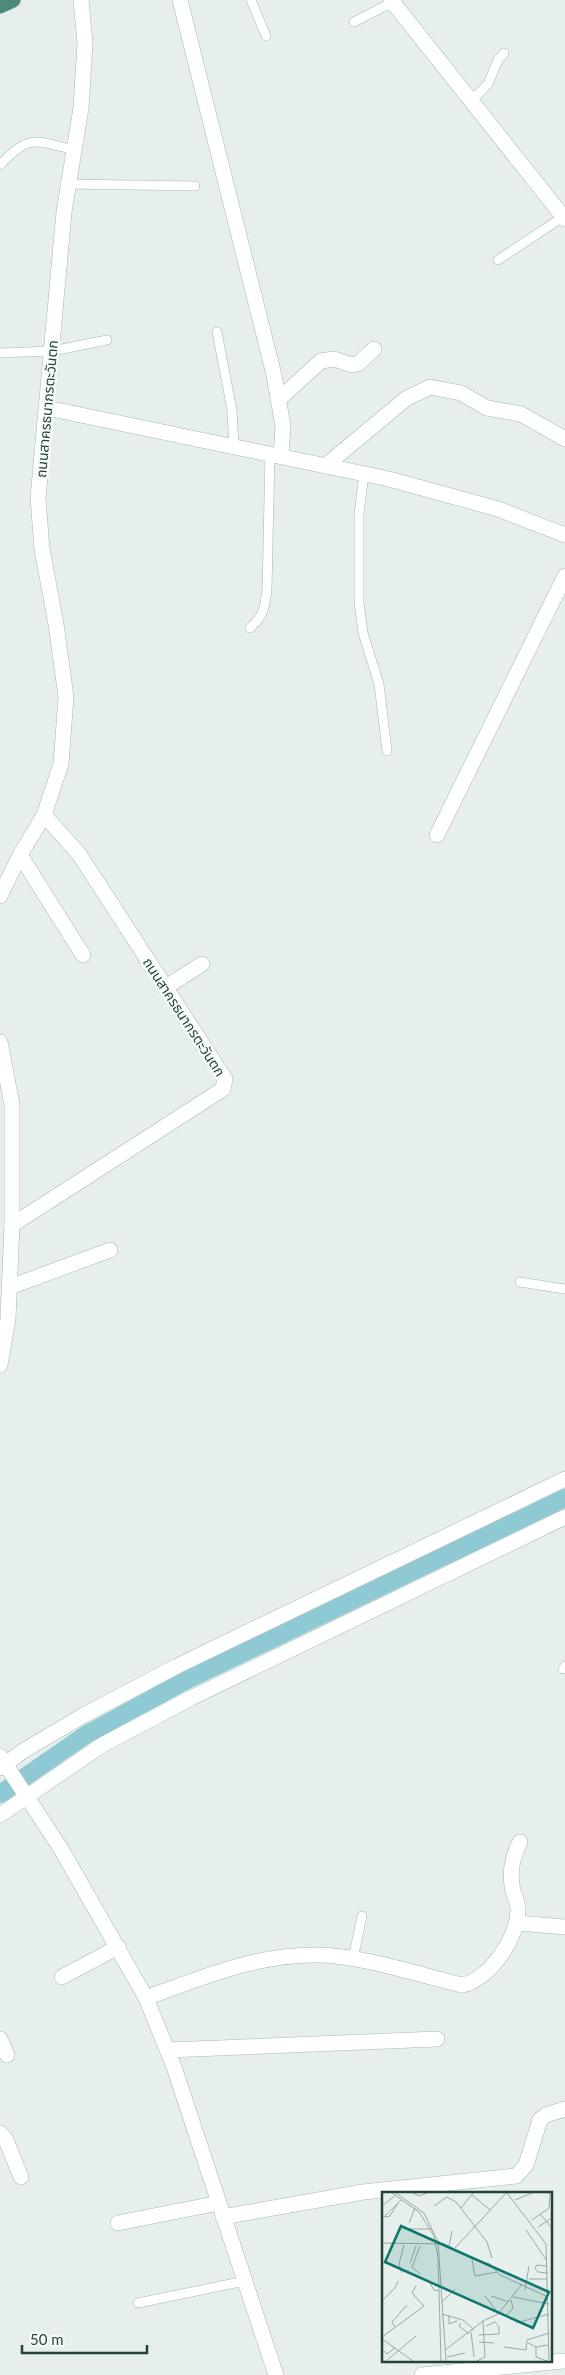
<svg xmlns="http://www.w3.org/2000/svg" width="565" height="2375" font-family="Lato,'Noto Sans Thai',sans-serif">
<style>
.lines{fill:none;stroke-linecap:round;stroke-linejoin:round}
.canal{stroke:#8ec9d4;stroke-width:18}
.service-casing{stroke:#a8b8b2;stroke-width:10}
.minor-casing{stroke:#a8b8b2;stroke-width:16}
.tertiary-casing{stroke:#a8b8b2;stroke-width:16}
.trunk-casing{stroke:#c2cac8;stroke-width:16}
.service{stroke:#fff;stroke-width:9}
.minor{stroke:#fff;stroke-width:15}
.tertiary{stroke:#fff;stroke-width:15}
.trunk{stroke:#4c8a7c;stroke-width:15}
.labels{text-anchor:middle;stroke-width:5;stroke-linejoin:round;paint-order:stroke}
.street-label{font-size:14px;fill:#24423a;stroke:#f7fbf9}
.inset-road{fill:none;stroke:#98aaa4;stroke-width:1}
.view{fill:#0f766e;fill-opacity:0.15;stroke:#0f766e;stroke-width:2.5}
.inset-edge{fill:none;stroke:#24423a;stroke-width:2.5}
</style>
<rect width="100%" height="100%" fill="#e6efeb"/>
<g class="lines">
<path class="canal" d="M0,1794L87,1734L185,1681L565,1498"/>
<defs>
<g id="service">
<path d="M251,0L266,36"/>
<path d="M354,22L393,2"/>
<path d="M471,101L488,84L498,60L504,53"/>
<path d="M0,165C29,133 36,141 74,150"/>
<path d="M68,184L195,186"/>
<path d="M498,260L563,217"/>
<path d="M217,332L232,410L234,447"/>
<path d="M0,353L52,351L107,340"/>
<path d="M364,474L359,514V602L363,633L379,684L387,751"/>
<path d="M250,628C264,616 265,607 267,589L270,454"/>
<path d="M520,1282L565,1289"/>
<path d="M563,1669L565,1666"/>
<path d="M353,1959L362,1916"/>
<path d="M138,2303L245,2281"/>
</g>
<g id="minor">
<path d="M180,0L274,375L283,426L281,456"/>
<path d="M391,0L565,219"/>
<path d="M278,400L321,361L334,359L352,365L359,363L374,349"/>
<path d="M47,408L389,479L498,509L565,535"/>
<path d="M325,466L407,398L430,387L461,393L487,408L521,414L565,439"/>
<path d="M437,835L565,576"/>
<path d="M20,855L83,955"/>
<path d="M0,896L20,855L44,815L61,764L66,697L56,624L42,549L38,498L64,212L81,108L85,43L81,0"/>
<path d="M166,987L202,964"/>
<path d="M0,1042L12,1105V1225L8,1319L0,1365"/>
<path d="M12,1225L223,1089L225,1079L79,854L44,815"/>
<path d="M10,1287L110,1250"/>
<path d="M0,1756L61,1849L146,1998L174,2067L276,2375"/>
<path d="M517,1923L565,1927"/>
<path d="M62,1977L118,1947"/>
<path d="M146,1998C200,1978 260,1953 320,1955C362,1956 420,1975 462,1985C489,1981 519,1936 518,1909C518,1903 515,1897 513,1891C509,1872 512,1859 520,1842"/>
<path d="M0,2039L7,2055"/>
<path d="M168,2050L437,2039"/>
<path d="M0,2133L6,2140L21,2177"/>
<path d="M223,2217L363,2192L516,2176L526,2165L540,2120L546,2115L565,2109"/>
<path d="M118,2223L219,2203"/>
<path d="M422,2375L563,2361"/>
</g>
<g id="tertiary">
<path d="M0,1768L23,1751L84,1715L177,1666L565,1479"/>
<path d="M0,1815L102,1745L193,1697L565,1517"/>
</g>
<path id="trunk" d="M0,6L13,0"/>
</defs>
<use href="#service" class="service-casing"/>
<use href="#minor" class="minor-casing"/>
<use href="#tertiary" class="tertiary-casing"/>
<use href="#trunk" class="trunk-casing"/>
<use href="#service" class="service"/>
<use href="#minor" class="minor"/>
<use href="#tertiary" class="tertiary"/>
<use href="#trunk" class="trunk"/>
</g>
<g class="labels">
<g class="street-label">
<text transform="translate(47 409) rotate(-85)" y="5">ถนนสาครธนากรตะวันตก</text>
<text transform="translate(184 1017) rotate(57)" y="5">ถนนสาครธนากรตะวันตก</text>
</g>
</g>
<g transform="translate(382 2192)">
<rect width="170" height="170" fill="#e6efeb"/>
<path class="inset-road" d="M10,1L37,20L52,44L56,65L59,169M14,1L42,21L56,50L64,169M31,1L37,4L45,1M125,1L164,52L167,169M90,3L108,18M133,8L150,1M1,13L14,3M52,14L65,5L74,10L105,50L110,66M79,16L91,1M159,23L169,35M3,25L8,24L16,11M0,27L20,7M150,28L167,16L168,1M27,31L33,16M156,35L170,26M27,37H49M144,38L165,69M0,51L63,52L90,67L108,72L118,83L166,105M67,54L70,39M73,56L124,1M90,68L93,84L115,80M4,70L10,52M28,71L34,54M165,74L155,73L153,76L156,80L166,81M20,81L17,72L22,53M38,82L30,75L38,54M147,87H164M47,89L52,98L57,99M143,98L147,74M103,104L117,122M109,104L127,110M131,105L167,112M0,109L13,96L16,89M60,110L73,97M60,122L81,128L92,138M67,123V132L75,129M124,124L131,116L129,108M79,131L77,134L87,142M134,131L167,122M13,135L10,130L25,113M89,140L92,165M97,143L117,142V135L113,130L104,134M0,145L42,114L30,101L34,94M0,147L31,169M97,150L112,151M146,151L154,155L166,153M122,155L144,158L145,148L167,141M154,155V165L165,169M0,157L5,162L13,156M63,158L101,129L116,122L140,92M65,165L83,161M4,169L34,144M95,169L103,165L101,129"/>
<path class="view" d="M19,34L167,100L151,136L3,70Z"/>
<rect width="170" height="170" class="inset-edge"/>
</g>
<path d="M22 2345v8h125v-8" fill="none" stroke="#24423a" stroke-width="2.5"/>
<text x="30" y="2345" font-size="15" fill="#24423a" stroke="#f7fbf9" stroke-width="4" paint-order="stroke">50 m</text>
</svg>
